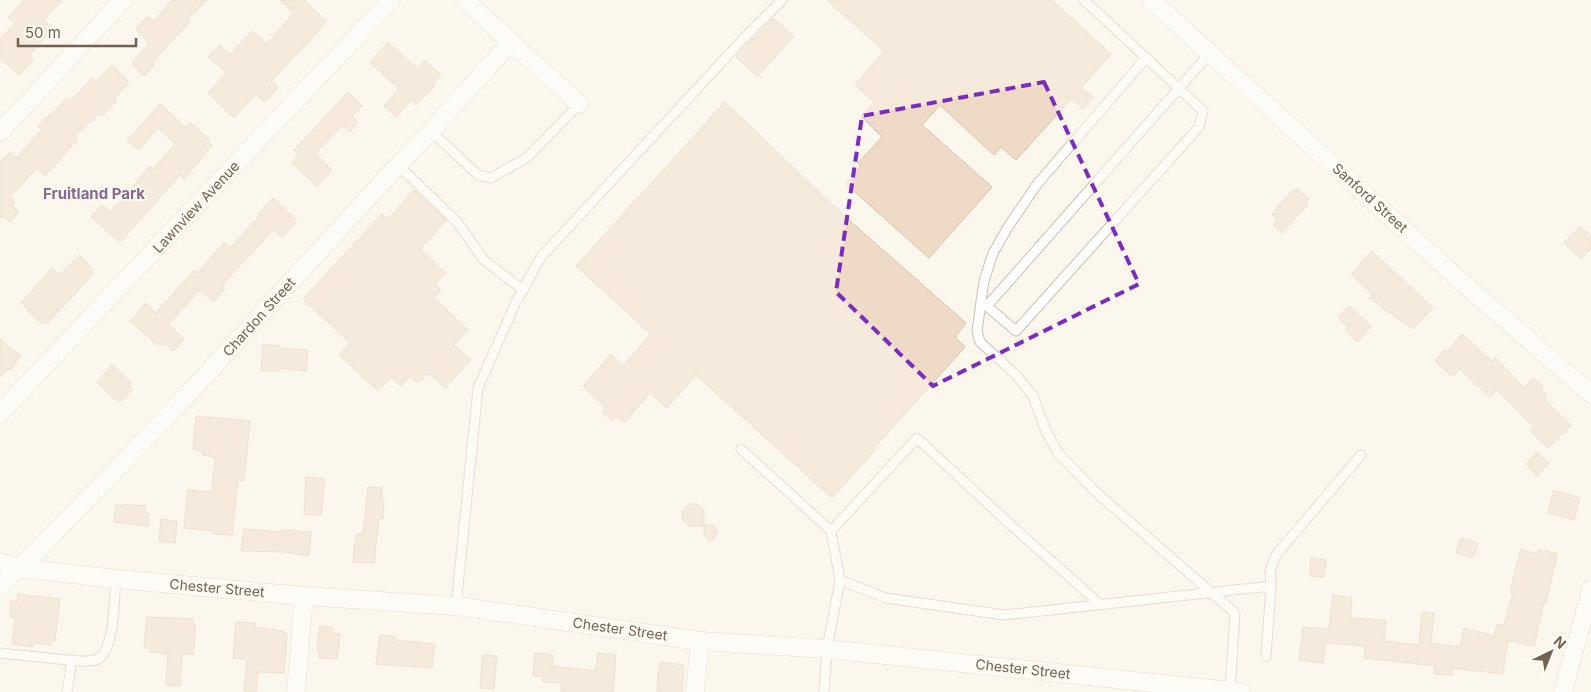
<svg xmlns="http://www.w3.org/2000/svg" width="1591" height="692" font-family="Inter,sans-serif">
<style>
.building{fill:#eedac7;stroke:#dfc3a8}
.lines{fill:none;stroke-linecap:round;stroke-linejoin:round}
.service-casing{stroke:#cdc0b3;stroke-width:11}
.minor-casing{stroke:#cdc0b3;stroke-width:19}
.service{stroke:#fff;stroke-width:9}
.minor{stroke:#fff;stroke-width:18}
.marked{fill:none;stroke:#7b2cbf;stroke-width:4;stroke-dasharray:10 6;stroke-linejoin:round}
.labels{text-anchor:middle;stroke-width:4.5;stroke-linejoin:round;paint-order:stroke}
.street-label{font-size:14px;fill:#756151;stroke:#fefbf3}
.neighbourhood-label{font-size:15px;font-weight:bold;fill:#876990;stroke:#fefbf3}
</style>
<rect width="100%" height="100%" fill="#fbf7ed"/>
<g class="building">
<path d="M24,0H62L44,20L53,28L29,55L33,60L19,75L0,58V40L15,23L8,17Z"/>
<path d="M172,0H207L187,20L189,22L152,63L154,65L144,76L132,63L149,43L136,29L147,17L154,21Z"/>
<path d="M280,0H304L326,21L308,43L271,81L278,87L266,101H263L256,94L234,118L208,93L227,73L208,57L220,45L230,55L252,31L267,44L294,13Z"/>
<path d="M827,0H1052L1111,54L1081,88L1093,97L1083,109L1072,98L1016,160L1001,147L994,155L940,105L922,125L992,187L929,258L846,184L861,166L858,163L882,137L861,116L874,102L855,85L884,51Z"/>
<path d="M773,18L794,37L757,76L736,57Z"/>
<path d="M388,42L417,69L425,60L441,75L433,83L435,85L416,105L411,100L396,117L384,106L399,89L370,62Z"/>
<path d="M112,65L129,82L114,99L116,101L102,116L99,113L75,136L77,140L45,176L37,168L10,197L15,202L12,206L19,212L10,222L3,216L0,219V162L10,152L16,158L42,130L38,127L50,114L51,115L67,98L70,101L92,78L96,82Z"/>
<path d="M348,92L362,106L352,116L358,123L350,132L342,125L315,153L332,170L317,186L292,163L299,154L294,150Z"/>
<path d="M725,102L842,214L966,323L955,337L965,347L874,448L876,449L832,498L696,375L667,408L650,393L624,423L616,416L612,421L602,412L605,407L583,386L611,354L623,366L651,334L576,266Z"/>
<path d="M160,104L186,128L190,123L210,140L208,142L212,146L184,179L180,175L120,242L91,217L102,205L111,212L150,166L153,169L175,144L158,128L139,150L127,141Z"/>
<path d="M1297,188L1309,199L1306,202L1308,204L1282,233L1273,225L1278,219L1272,214L1292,191L1294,192Z"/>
<path d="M414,190L446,220L420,249L445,273L435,284L441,290L434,298L468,330L454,345L471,360L445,388L429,373L418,383L410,376L401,386L391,377L378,391L339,355L350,343L303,299L382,214L388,219Z"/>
<path d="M273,198L297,221L282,237L274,229L222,285L225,289L213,302L200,290L168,324L184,339L173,351L165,343L162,346L160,343L157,345L130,321L146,303L156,313L194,270L198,273L224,242L230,248L260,216L258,214Z"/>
<path d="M1580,226L1591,236V248L1581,259L1564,243Z"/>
<path d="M1372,251L1433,308L1413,329L1369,298L1372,294L1351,274Z"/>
<path d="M79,255L93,269L91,271L93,274L48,323L45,321L42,324L27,310L28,309L21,303L52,268L60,275Z"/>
<path d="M1349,306L1371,327L1357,342L1345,330L1348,327L1338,317Z"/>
<path d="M1462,334L1492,361L1495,357L1524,388L1533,378L1543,387L1541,389L1547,395L1544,399L1571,425L1548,448L1530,431L1534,427L1497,390L1490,397L1460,369L1455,375L1453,373L1451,376L1435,361L1444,350L1447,352Z"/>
<path d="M0,339L21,356L10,370L8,368L0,377Z"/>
<path d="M263,344L280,346V348L308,350L306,371L279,368V371H261Z"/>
<path d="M112,365L131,383L129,386L133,389L120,402L116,399L115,400L97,382Z"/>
<path d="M196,416L250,421L244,481L238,480L232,535L214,534V531L184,528L188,490L212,492L215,457L203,455V451L193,449Z"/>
<path d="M1537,452L1549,463L1537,476L1526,464Z"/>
<path d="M306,477L325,479L321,515H304Z"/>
<path d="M368,487L382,488V502H384L383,519L379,518L374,563L353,562L356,534H363Z"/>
<path d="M1554,490L1580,498L1574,520L1548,513Z"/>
<path d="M122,504L146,506L145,513H149L148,526L114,522L116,505H122Z"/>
<path d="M689,504H697L704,510V525H712L716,528L717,534L710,541L704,535V526H689L683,520L682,511Z"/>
<path d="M161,519L177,521L175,543L159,541Z"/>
<path d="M244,529L283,532V530L311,532L309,556L286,552L241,551Z"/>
<path d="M1461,538L1478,543L1473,558L1456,553Z"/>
<path d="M1521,549L1537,554L1539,549L1557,554L1546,602H1544L1534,646L1529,644V646L1508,640L1503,674L1452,668V675L1434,674L1435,666L1364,658L1365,646L1325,643L1323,663L1299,660L1303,627L1329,629L1333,595L1352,598L1350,618L1386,620L1384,641L1419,645L1422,612L1434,613L1431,643L1460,647L1464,628L1494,636L1497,624L1503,626L1506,618L1513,593L1510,592Z"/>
<path d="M1311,558L1326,560L1324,577L1310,576Z"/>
<path d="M18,594L60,599L55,641H51V645L33,643V647L12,644L15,618L10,617L11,601H17Z"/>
<path d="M147,617L193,619V625H195L194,654H182L180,686L166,685L168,654L150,652V648H144Z"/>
<path d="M236,622L256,623L255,627L283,631L282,633H287L284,673L258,672L256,692L244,691L247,660L233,658Z"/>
<path d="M320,626L332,627V634H340L337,659L319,658L320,652H318L317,648Z"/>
<path d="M380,635L395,636L394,640L435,644L432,668L376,664Z"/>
<path d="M535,653L553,655L552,666L595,671L598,653L616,655L613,692H561L562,683L543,682L544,677L533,676Z"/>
<path d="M483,655L497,656L494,689L480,688Z"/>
<path d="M660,662L684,665L682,692H657Z"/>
</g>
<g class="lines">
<defs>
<g id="service">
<path d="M1146,58L1038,183L1008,227L993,253L984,281L977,331L980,342L1016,375L1033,396L1046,431L1058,453L1098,494L1235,613L1230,691"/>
<path d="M431,131L478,175L491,178L528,157L579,104"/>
<path d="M398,165L457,222L484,260L523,290"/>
<path d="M981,301L1016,331L1199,127L1203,111L1084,0"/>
<path d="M987,306L1210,53"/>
<path d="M741,449L831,531"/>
<path d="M840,580L886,598L1004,615L1271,586L1266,656"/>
<path d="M1271,586L1270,571L1276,555L1361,455"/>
<path d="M456,606L478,388L516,302L541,257L744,38L782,0"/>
<path d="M0,653L78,661C85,661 92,662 98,659C115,649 114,597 116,579"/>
<path d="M67,692L72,660"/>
<path d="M824,692L827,649L840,580L831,531L917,438L1012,526L1101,605"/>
</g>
<g id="minor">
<path d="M465,0L579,104"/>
<path d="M1151,0L1464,284L1591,394"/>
<path d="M0,132L123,0"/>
<path d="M0,413L391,0"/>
<path d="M0,562L19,568L116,579L304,596L456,606L700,641L827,649L1241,692"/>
<path d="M0,585L34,554L181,402L398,165L431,131L510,43"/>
<path d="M296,692L304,596"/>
<path d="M695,692L700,641"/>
<path d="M1563,692L1591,589"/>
</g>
</defs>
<use href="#service" class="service-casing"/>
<use href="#minor" class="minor-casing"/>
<use href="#service" class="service"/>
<use href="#minor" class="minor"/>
</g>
<path d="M0 0H1591V692H0ZM1044,82L1139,284L933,386L836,292L862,116Z" fill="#fbf7ed" fill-opacity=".55" fill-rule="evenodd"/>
<path class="marked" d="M1044,82L1139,284L933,386L836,292L862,116Z"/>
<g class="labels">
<g class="street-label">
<text transform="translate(1370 198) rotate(42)" y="5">Sanford Street</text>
<text transform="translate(196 207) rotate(-47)" y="5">Lawnview Avenue</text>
<text transform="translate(259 317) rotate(-48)" y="5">Chardon Street</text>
<text transform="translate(217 588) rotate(5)" y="5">Chester Street</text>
<text transform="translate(620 629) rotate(8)" y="5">Chester Street</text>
<text transform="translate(1023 669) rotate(6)" y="5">Chester Street</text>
</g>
<g class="neighbourhood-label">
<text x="94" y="199">Fruitland Park</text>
</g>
</g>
<g transform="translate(1551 652) rotate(43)" stroke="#fefbf3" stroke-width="4" paint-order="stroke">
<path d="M0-4L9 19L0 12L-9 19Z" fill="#756151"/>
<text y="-8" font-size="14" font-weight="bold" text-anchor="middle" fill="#756151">N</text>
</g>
<path d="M18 38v8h118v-8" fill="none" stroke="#756151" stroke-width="2.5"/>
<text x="25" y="38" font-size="15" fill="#756151" stroke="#fefbf3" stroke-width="4" paint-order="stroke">50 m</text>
</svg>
